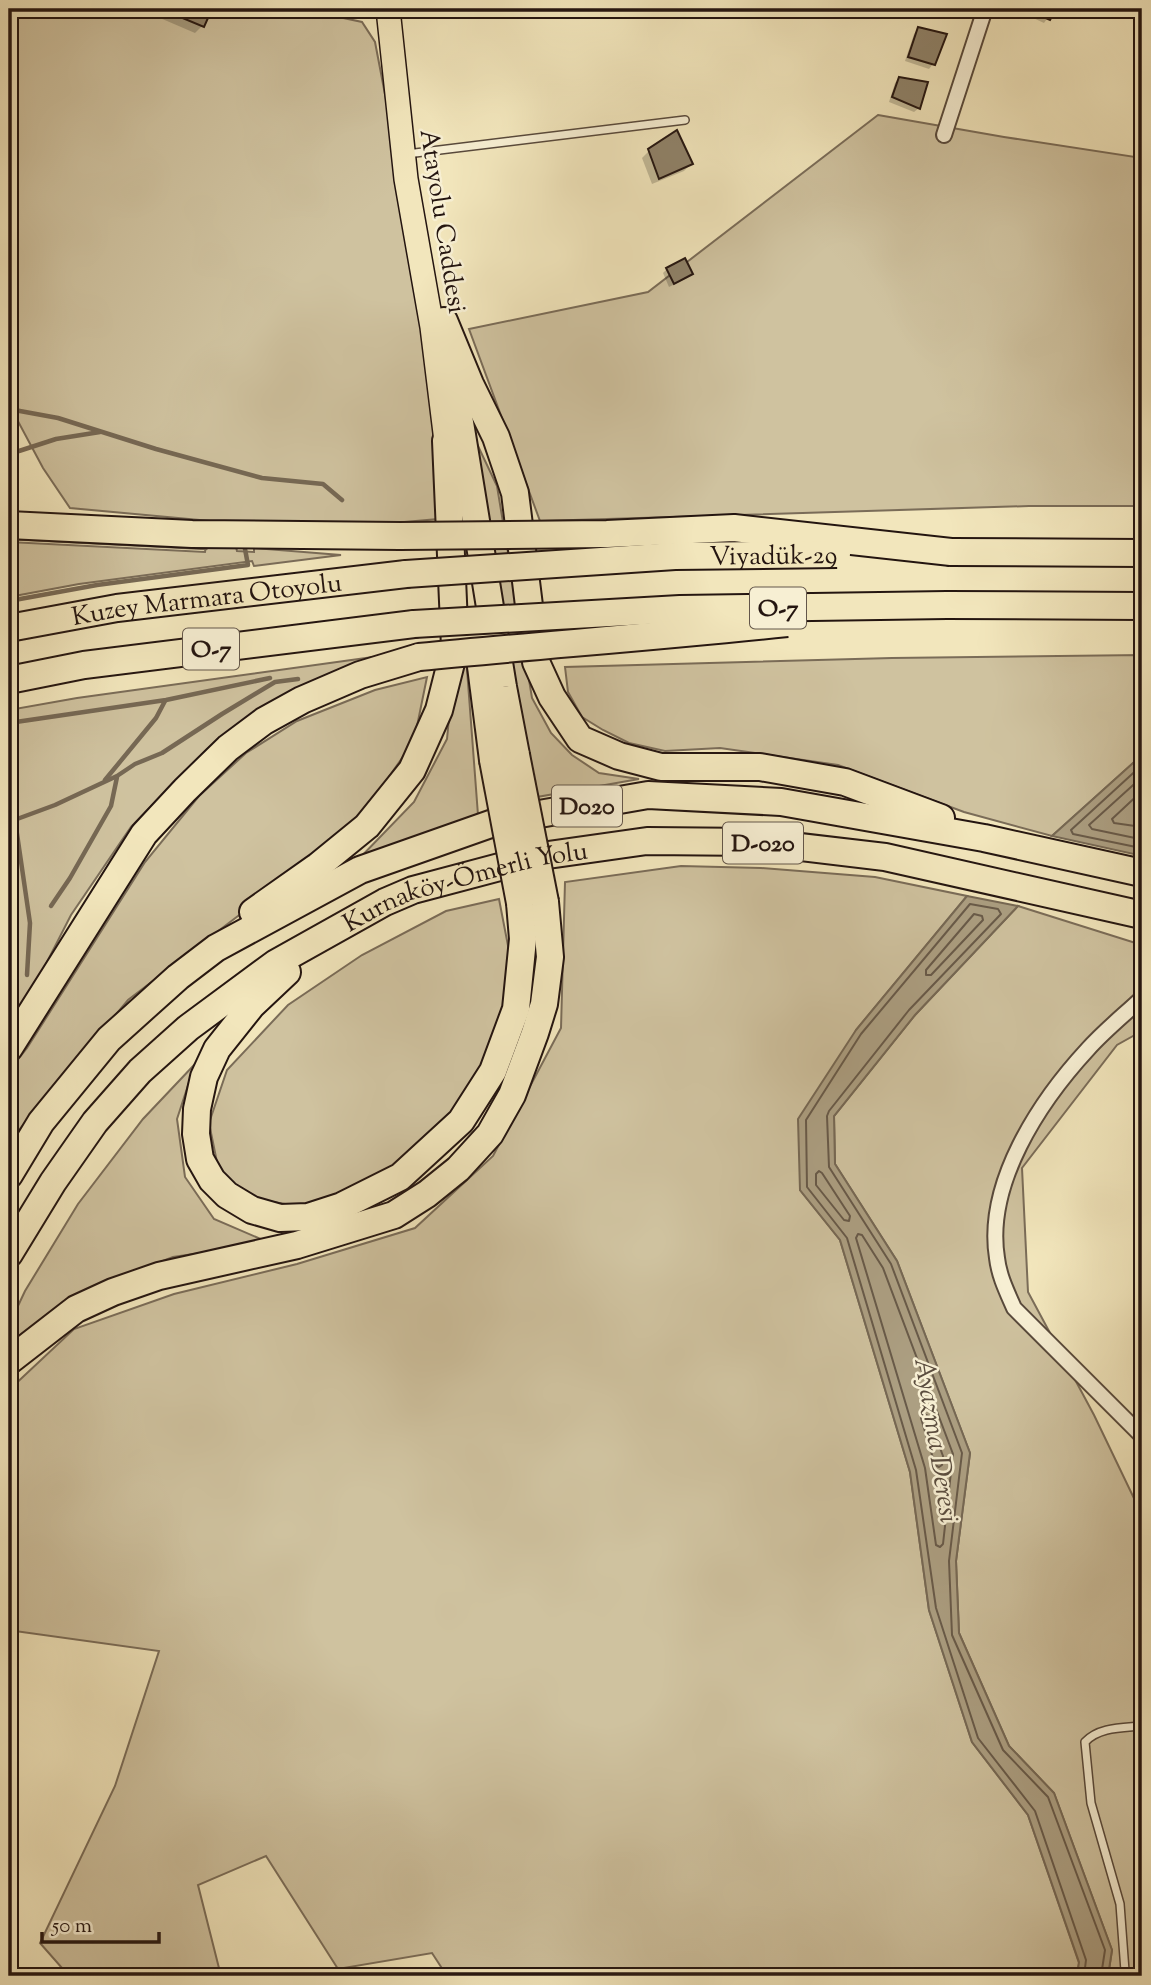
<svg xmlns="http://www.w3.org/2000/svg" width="1151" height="1985" font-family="'Sorts Mill Goudy',serif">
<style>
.green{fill:#cfc29f;stroke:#7a6c58;stroke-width:2}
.water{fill:#ac9f82;stroke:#766854;stroke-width:2}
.shadow{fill:#0003}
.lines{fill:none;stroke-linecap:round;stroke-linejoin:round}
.shore{stroke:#685a49;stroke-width:2}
.stream{stroke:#766854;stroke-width:4.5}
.building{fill:#8f8269;stroke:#241510;stroke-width:2}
.lane-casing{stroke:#58493b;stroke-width:10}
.street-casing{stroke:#58493b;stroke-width:18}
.primary-casing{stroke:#241510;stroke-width:26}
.highway-casing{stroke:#241510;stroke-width:30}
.lane{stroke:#f7efd3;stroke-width:7}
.street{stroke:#f7efd3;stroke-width:14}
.primary{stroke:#f2e6bc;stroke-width:23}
.highway{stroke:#f2e6bc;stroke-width:26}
.highway-bridge-casing{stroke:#241510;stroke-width:30;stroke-linecap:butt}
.highway-bridge{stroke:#f2e6bc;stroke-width:26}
.labels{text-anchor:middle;stroke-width:5;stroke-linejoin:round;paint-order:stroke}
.shield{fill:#f7efd3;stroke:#63564a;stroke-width:2}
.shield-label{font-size:24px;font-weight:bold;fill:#241510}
.street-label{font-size:26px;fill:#241510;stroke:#f7efd3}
.water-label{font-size:28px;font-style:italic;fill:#5a4c3e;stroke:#f7efd3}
</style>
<rect width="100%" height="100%" fill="#f2e6bc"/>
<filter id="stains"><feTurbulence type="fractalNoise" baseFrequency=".00286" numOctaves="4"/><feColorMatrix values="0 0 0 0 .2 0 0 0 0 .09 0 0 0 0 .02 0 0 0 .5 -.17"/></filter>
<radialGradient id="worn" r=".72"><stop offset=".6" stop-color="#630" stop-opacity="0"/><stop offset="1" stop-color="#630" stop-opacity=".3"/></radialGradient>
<g class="green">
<path d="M9,9H301L362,22L375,42L396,152L429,376L435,449L438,519L360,526L243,524L70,508L43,468L12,410L9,409Z"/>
<path d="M878,115L1004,137L1142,158V506H1029L540,521L469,329L648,292Z"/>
<path d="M469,427L497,486L532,698L551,733L572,755L599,773L639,779L537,797Z"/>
<path d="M9,542L205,552L206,546L236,547L237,551L254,552V548L341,555L254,566L252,561L79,584L9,597Z"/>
<path d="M461,590L478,815L353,865L414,802L447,739Z"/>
<path d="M1142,655V755L1052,836L964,812L838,765L720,748L665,751L629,743L603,730L582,717L568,692L565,667L892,658Z"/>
<path d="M373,657L321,678L240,723L207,749L131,827L71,915L26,1003L12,1023H9V988L13,929L9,913V710L77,698Z"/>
<path d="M427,677L414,741L372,801L327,848L128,1000L9,1142V1071L27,1048L145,862L199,796L246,753L297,721L375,690Z"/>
<path d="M681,866L761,868L875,877L967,896L856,1030L800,1190L840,1240L910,1472L929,1610L972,1742L1028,1815L1079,1963L1077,1976H447L432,1953L338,1969L266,1856L198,1885L221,1976H69L40,1943L115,1786L159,1651L15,1631L9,1632V1390L74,1329L174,1294L297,1264L415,1228L493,1156L561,1028L565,882Z"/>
<path d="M499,899L510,956L509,1023L485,1081L423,1151L364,1188L297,1206L250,1198L219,1172L209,1123L227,1070L288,1005L362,955L446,911Z"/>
<path d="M1018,906L1142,945V1031L1117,1045L1022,1168L1028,1292L1094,1415L1142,1515V1976H1108L1112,1950L1054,1793L1009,1746L959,1633L956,1561L970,1453L897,1261L835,1164L834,1116L915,1015Z"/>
<path d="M195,1064L177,1119L185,1177L214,1219L270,1243L173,1257L82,1292L9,1348V1325L25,1291L78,1204L143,1119Z"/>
</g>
<g class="water">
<path d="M1142,755V851L1138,855L1052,836Z"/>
<path d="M967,896L1018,906L915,1015L834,1116L835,1164L897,1261L970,1453L956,1561L959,1633L1009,1746L1054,1793L1112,1950L1108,1976H1077L1079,1962L1028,1815L972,1742L929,1610L910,1472L840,1240L800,1190L798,1119L856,1030Z"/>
</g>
<g class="shadow">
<path d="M147,9H210L202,26L195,33L146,12Z"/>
<path d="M693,9H728L720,16L692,15Z"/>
<path d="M915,9H944L938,17L915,10Z"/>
<path d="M1033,9H1054L1044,23L1031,17Z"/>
<path d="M918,29L944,35L933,64L929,69L905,61L914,34Z"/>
<path d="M899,78L919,108L914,112L889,102L895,83Z"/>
<path d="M649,151L691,164L684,171L652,184L642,158Z"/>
<path d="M667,269L691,274L687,278L669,287L663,273Z"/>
</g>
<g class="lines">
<g class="shore">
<path d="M1142,765L1071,830L1073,834L1136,847H1142"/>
<path d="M1142,777L1089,825L1092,829L1135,838H1142"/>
<path d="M1142,791L1112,819L1114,823L1142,827"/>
<path d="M974,914L982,916L983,920L931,975H926V970Z"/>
<path d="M819,1171L822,1173L850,1216L849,1221L844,1220L816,1185V1174Z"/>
<path d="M858,1234L862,1235L883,1268L953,1454L943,1544L940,1547L936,1545L925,1468L856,1238Z"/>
<path d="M924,1414L928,1416L943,1456L942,1465L939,1467L935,1465L921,1418Z"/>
<path d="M1084,1976L1086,1960L1035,1811L978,1738L936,1608L916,1470L847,1238L807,1187L806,1120L861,1034L970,904L998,909L1001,914L909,1010L829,1111L827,1116L829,1167L891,1264L962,1453L949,1561L952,1635L1003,1750L1048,1797L1105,1950L1101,1976"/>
</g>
<g class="stream">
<path d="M9,409L58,418L156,449L262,478L323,484L342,500"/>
<path d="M9,451H19L56,439L100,432"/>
<path d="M9,538L206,548"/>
<path d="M9,601L97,585L248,565L245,549"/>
<path d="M9,723L166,700L270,678"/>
<path d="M105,780L156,718L165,701"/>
<path d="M9,822L55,805L117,776L135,764L162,753L222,714L275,682L298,679"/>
<path d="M16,827L30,923L27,975"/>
<path d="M51,906L70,878L111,806L117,777"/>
</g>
</g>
<g class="building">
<path d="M161,9H212L204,27Z"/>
<path d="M1035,9H1056L1050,20L1034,13Z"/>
<path d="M918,27L947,34L935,65L908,57Z"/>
<path d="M899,77L928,82L920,109L892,97Z"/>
<path d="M677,130L693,164L659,179L648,149Z"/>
<path d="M685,258L693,274L674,284L666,268Z"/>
</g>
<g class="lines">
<defs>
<g id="lane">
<path d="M415,153L685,120"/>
<path d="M1125,1971L1120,1904L1091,1803L1085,1742C1099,1727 1122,1728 1142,1726"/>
</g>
<g id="street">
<path d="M944,135L985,9"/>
<path d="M1142,998C1124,1015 1104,1031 1088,1049C1039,1102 985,1184 997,1258C999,1276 1007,1292 1014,1308L1142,1436"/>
</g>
<path id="primary" d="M388,9L406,179L432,327L446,441"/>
<g id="highway">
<path d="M444,321L470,384L496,437L515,493L536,662L552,697L580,739L619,756L661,767H760L845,782L941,818"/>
<path d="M450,361L503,687L516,755"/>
<path d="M9,525L192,534L400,536"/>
<path d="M951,552L1142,553"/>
<path id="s1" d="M9,628L117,608L406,574"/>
<path d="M478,643L493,760"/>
<path d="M9,680L84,665L414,624"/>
<path d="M253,912L318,866L367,826L412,770L439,710L455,647L446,441"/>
<path d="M287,972L252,1005L217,1049L204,1077L197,1109L196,1134L200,1159L212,1180L227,1195L252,1210L280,1218L308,1217L342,1206L400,1177L461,1121L493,1071L516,1009L523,939L520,903"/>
<path d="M9,1048L144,834L185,790L228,748L264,721L302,700L360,675L419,657"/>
<path d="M9,1175L41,1122L109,1039L178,977L216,948L360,870L499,821L648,795L781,802L984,838L1142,873"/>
<path id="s2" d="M9,1254L53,1182L95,1122L140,1071L188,1028L276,963L385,902L413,890L541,856L647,841L758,842L885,857L1142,915"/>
<path d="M9,1361L76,1309L113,1292L159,1276L297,1245L394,1215L427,1194L458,1169L490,1134L512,1095L535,1033L544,1004L550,957L545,902"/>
</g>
</defs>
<use href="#lane" class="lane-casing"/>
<use href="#street" class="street-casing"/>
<use href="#primary" class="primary-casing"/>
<use href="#highway" class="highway-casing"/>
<use href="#lane" class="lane"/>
<use href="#street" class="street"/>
<use href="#primary" class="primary"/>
<use href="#highway" class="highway"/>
<defs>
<g id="highway-bridge">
<path d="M400,536L607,534L734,528L951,552"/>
<path id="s3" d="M406,574L675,556L837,554"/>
<path d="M414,624L680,609L947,605L1142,606"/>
<path d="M419,657C542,645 665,636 787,623"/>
<path d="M516,755L545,902"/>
<path d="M493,760L520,903"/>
</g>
</defs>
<use href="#highway-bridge" class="highway-bridge-casing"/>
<use href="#highway-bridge" class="highway-bridge"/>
</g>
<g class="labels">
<g class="shield">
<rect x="750" y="587.5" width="56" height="41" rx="5"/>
<rect x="183" y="628.5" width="56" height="41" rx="5"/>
<rect x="552" y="785.5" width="70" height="41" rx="5"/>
<rect x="723" y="822.5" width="80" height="41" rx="5"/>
</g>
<g class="shield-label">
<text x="778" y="616">O-7</text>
<text x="211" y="657">O-7</text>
<text x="587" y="814">D020</text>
<text x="763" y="851">D-020</text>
</g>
<g class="street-label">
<text transform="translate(444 221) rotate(81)" y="9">Atayolu Caddesi</text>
<text dy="9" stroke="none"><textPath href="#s3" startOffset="368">Viyadük-29</textPath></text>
<text dy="9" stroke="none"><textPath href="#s1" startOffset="200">Kuzey Marmara Otoyolu</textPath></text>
<text dy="9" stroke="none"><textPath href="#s2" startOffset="606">Kurnaköy-Ömerli Yolu</textPath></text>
</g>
<g class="water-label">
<text transform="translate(938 1440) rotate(81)" y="10">Ayazma Deresi</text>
</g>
</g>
<rect width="1151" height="1985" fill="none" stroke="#f2e6bc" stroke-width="35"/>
<rect x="10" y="10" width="1130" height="1964" fill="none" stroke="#241510" stroke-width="3.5"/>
<rect x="18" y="18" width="1116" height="1950" fill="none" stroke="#241510" stroke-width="2"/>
<path d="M42 1932v10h117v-10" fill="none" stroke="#241510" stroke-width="3.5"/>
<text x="52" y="1932" font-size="21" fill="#241510" stroke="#f7efd3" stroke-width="5" paint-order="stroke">50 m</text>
<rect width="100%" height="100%" filter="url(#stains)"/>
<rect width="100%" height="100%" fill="url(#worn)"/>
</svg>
